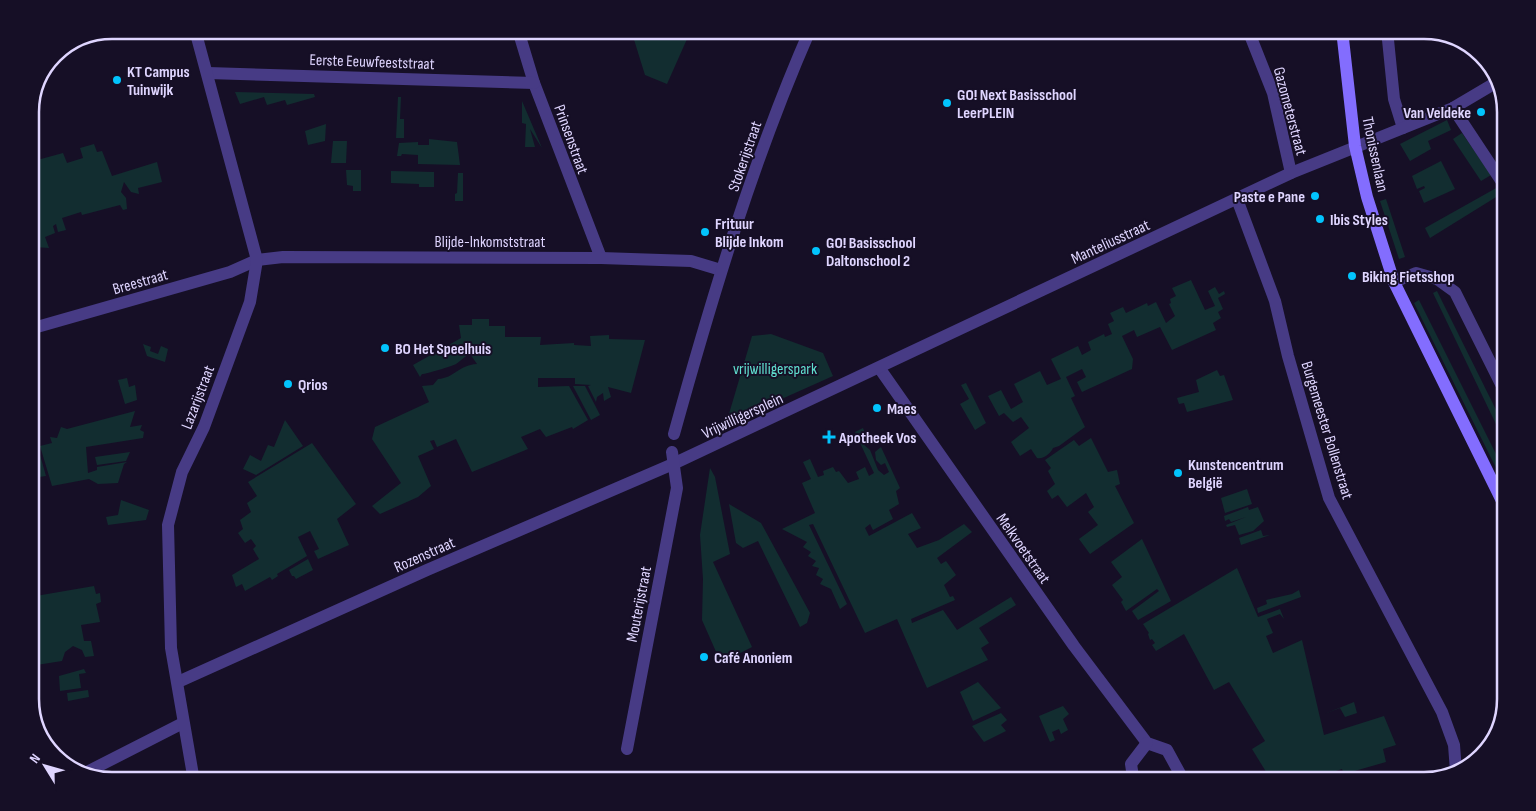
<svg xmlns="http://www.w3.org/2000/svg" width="1536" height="811" font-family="'Sofia Sans Condensed',sans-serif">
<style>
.green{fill:#122d30}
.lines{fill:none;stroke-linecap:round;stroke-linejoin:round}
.minor{stroke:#473b85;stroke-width:12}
.secondary{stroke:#836dfe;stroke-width:12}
.poi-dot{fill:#02c4fd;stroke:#160f26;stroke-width:2}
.labels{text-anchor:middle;stroke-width:4;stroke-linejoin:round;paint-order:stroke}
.street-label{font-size:16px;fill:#dfd5ff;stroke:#160f26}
.poi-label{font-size:16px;font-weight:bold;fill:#dfd5ff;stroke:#160f26;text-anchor:start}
.park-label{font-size:16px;fill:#60dfd0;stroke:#160f26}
.rim{fill:none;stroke:#dfd5ff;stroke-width:2.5}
</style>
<rect width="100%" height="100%" fill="#160f26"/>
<g class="green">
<path d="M631,30H691L667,84L645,75Z"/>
<path d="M235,92L314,94L315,97L287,105L285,100L267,105L264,97L240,104Z"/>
<path d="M398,97H401L400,119H404V138H396Z"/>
<path d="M522,101L542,148L530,129L535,147H525L526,124L522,123Z"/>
<path d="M1447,120L1451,130L1428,141L1431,149L1410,161L1400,144Z"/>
<path d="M326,124L325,141L308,145L305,131Z"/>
<path d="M1462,133L1491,175L1481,181L1453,139Z"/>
<path d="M429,139L457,142L460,165L418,164V155L402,154L401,156H397L399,143L418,142V145H429Z"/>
<path d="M333,141H347L346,163H331Z"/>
<path d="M94,144L97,152L102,151L112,176L157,162L162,182L138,188L139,194L131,192L124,182L121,192L126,198L127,209L123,210L120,205L82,215L81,212L62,218L66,230L58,232L56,224L53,226L55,233L45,237L49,248L35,247L31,223L40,221L30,192V162L63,153L67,163L83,158L80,148Z"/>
<path d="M1441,161L1455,189L1424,203L1419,191L1425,188L1424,186L1417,189L1412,176Z"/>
<path d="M346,170H361V191H353V186L347,185Z"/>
<path d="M391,171L434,172V187H419V184L391,183Z"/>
<path d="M458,173H463V201H455V194L457,193Z"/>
<path d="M1498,187L1501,194L1430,238L1425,228Z"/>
<path d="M1386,199L1405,257L1399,259L1380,201Z"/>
<path d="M1191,280L1205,310L1215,306L1208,291L1215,287L1219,294L1224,291L1225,294L1218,298L1223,309L1218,312L1221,318L1213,323L1216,330L1172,350L1160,327L1137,337L1134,330L1122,336L1133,359L1132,369L1082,392L1077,382L1086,377L1082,369L1066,377L1075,396L1071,398L1085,427L1059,446L1053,448C1051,453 1043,460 1037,458L1031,449L1020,456L1011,442L1029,428L1021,417L1013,422L1004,413L999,416L988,396L1001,390L1011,409L1023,402L1014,384L1040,371L1047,385L1061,379L1051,359L1078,346L1082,355L1091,350L1088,342L1104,334L1105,337L1112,334L1108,324L1114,321L1110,313L1123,307L1126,313L1147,303L1148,306L1156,302L1166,323L1175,316L1169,304L1171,303L1170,299L1176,296L1172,288Z"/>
<path d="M1437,291L1506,430V445L1433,293Z"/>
<path d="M1419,300L1506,474V488L1414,303Z"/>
<path d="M472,319H489V326H505V337H541L540,345L574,343V345L591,346L590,336L609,335V339L645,340L631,393L608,387L611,397L604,401L603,393L597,397L596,402L588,386L591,385L575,384V378H538V387L569,386L588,420L573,429L572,427L546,437L540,429L521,437L528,449L472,472L456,439L437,447L434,440L430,441L434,449L418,456L431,486L418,497L380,514L372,506L401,483L372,439L375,427L429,402L422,386L433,385L438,379C455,378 458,365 477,364L470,354C465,356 462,360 456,364C452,366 427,374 422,374L420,377L413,365L461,338L459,325H472Z"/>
<path d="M771,334L823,353L833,376L726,424L752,336Z"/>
<path d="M143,344L151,347L150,351L158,354L161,346L168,349L165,362L147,356Z"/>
<path d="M1217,370L1220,376L1224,375L1233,400L1187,412L1184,403L1179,404L1177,398L1199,392L1196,380Z"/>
<path d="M127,378L129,387L135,385L137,400L125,404L118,380Z"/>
<path d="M966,383L986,423L975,430L960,404L969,399L961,385Z"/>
<path d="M573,386H585L600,415L591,420Z"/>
<path d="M135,411L130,427L142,425L140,430L144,432L143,438L86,447L88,473L97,470V467L127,462L124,464L118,483L98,484L89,479L52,486L40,446L52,443L50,437L57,438L61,427L67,429Z"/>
<path d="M30,420L46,476L39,477L30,445Z"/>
<path d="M285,420L303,446L256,475L243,469L250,455L261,461L268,445L274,447Z"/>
<path d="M863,428L866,436L863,444L870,450L878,470L884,475L889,472L885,463L881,465L876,460L875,452L881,447L900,488L896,491L899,504L889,510L893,519L873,530L870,524L865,528L869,536L912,513L921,528L908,534L917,548L939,540L964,524L972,532L937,558L941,564L946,561L956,575L944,585L950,597L953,596L955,600L911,619L912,623L943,610L957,630L1011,597L1016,605L979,628L989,643L981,648L988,660L927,688L897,619L865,633L813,524L809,525L847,604L840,609L831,589L820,584L823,579L816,575L819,568L812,566L816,561L808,556L811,552L803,547L807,542L782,529L815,513L802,483L811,479L803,462L810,459L818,477L824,475L823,471L833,467L836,472L839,471L848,483L859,479L856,472L865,467L869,476L874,473L855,432Z"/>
<path d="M1091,438L1108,472L1117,470L1120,484L1115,486L1134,523L1090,554L1079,539L1098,525L1088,512L1094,507L1086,493L1067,507L1058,495L1052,499L1047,491L1055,484L1048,471L1051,468L1045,460L1074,440L1079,446Z"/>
<path d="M312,443L356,504L337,519L349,545L318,559L314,551L319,549L310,531L298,537L307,556L277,574L278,576L272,580L270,577L245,591L242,584L236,587L232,575L259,559L253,549L256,546L251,539L245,543L238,533L243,529L240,520L251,512L247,503L257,496L248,482Z"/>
<path d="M130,452L126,461L97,465L95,457Z"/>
<path d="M710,468L715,477L730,554L713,562L752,647L721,663L702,620L703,579L700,535Z"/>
<path d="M1247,489L1252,504L1225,513L1221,498Z"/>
<path d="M121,500L149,510L146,520L108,525L106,517L118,515Z"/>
<path d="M729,504L761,523L810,613L807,623L800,627L758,541L743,548L736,543Z"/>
<path d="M1248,507L1249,510L1258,507L1264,521L1253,531L1239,535L1235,525L1227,527L1226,525L1246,517L1231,522L1229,519L1225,521L1224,516Z"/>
<path d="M1261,530L1263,536L1270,535L1241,545L1239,538Z"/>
<path d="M1142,539L1171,601L1138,620L1132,611L1159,591L1157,589L1126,611L1121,602L1123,600L1112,585L1122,577L1111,562Z"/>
<path d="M308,559L313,570L296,579L294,576H292L289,570Z"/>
<path d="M1237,568L1258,617L1280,609L1284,619L1280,614L1267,619L1273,633L1266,636L1273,653L1302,640L1324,735L1384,716L1396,745L1383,749L1386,762L1344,774L1342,769L1324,775L1325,781H1294L1288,772L1268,775L1252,749L1265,741L1229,682L1214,690L1184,634L1156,651L1152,645L1155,643L1152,639L1150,640L1148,634L1149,633L1143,624Z"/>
<path d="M94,586L96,594L100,593L101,602L96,604L100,622L81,625L84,641H91L94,656L85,657L82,650L73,646L65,652L62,661L30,666V650L38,649L35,632H30V597Z"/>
<path d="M1299,590L1301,597L1258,613L1257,608L1267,604L1266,600L1292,594Z"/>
<path d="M84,669L86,673L79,674L81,688L60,691L59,676Z"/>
<path d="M978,682L1001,708L973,721L960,692Z"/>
<path d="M88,690L89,697L68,701L67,693Z"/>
<path d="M1354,702L1357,713L1345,717L1340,708L1324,714Z"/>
<path d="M1063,706L1069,714L1063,719L1068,730L1061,734L1059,729L1052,732L1055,740L1050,742L1039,716Z"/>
<path d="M1001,713L1007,720L1001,725L1006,731L984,742L972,726Z"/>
</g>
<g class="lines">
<g class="minor">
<path d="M518,30L534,83L601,258"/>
<path d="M1248,30L1273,93L1291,173"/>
<path d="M1387,30L1394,99L1403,128"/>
<path d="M208,73L534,83"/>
<path d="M1453,108L1506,188"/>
<path d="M1237,199L1275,301L1288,356L1329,498L1442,712L1454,745L1456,771"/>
<path d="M1394,282L1416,273L1437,279L1455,292L1506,394"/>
<path d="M30,329L230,272L257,260L283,257L601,258L691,261L721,270"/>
<path d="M880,369L1074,646L1147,743L1167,750L1184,781"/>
<path d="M674,434C712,297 753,160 810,30"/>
<path d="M178,682L427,570L673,464L1291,173L1453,108L1497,82"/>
<path d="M627,749L677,488L672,452"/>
<path d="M83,774L183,723"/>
<path d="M194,781L171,648L168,525L182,472L204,427L250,302L257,260L195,30"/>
<path d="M1128,781L1133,777L1131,764L1147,743"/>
</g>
<path class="secondary" d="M1342,30L1355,146L1367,197L1394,282L1506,509"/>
</g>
<g class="poi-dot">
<circle cx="117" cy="80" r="5"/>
<circle cx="947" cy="103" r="5"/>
<circle cx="1481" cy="112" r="5"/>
<circle cx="1315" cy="196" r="5"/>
<circle cx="1320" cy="219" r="5"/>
<circle cx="705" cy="232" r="5"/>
<circle cx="816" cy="251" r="5"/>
<circle cx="1352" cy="276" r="5"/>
<circle cx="385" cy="348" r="5"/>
<circle cx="288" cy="384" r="5"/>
<circle cx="877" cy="408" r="5"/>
<path d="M826.5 429.5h5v5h5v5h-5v5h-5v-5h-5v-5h5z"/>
<circle cx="1178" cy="473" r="5"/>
<circle cx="704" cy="657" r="5"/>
</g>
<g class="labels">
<g class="street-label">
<text transform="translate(372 61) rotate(2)" y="6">Eerste Eeuwfeeststraat</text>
<text transform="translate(1291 111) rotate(75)" y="6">Gazometerstraat</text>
<text transform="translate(572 139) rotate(70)" y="6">Prinsenstraat</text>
<text transform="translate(1376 154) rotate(78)" y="6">Thonissenlaan</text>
<text transform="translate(744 156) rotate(-71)" y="6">Stokerijstraat</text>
<text x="490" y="247">Blijde-Inkomststraat</text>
<text transform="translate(1110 241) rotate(-25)" y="6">Manteliusstraat</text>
<text transform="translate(140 281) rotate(-16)" y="6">Breestraat</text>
<text transform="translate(197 397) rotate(-69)" y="6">Lazarijstraat</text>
<text transform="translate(742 415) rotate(-25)" y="6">Vrijwilligersplein</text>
<text transform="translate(1328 430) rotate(73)" y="6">Burgemeester Bollenstraat</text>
<text transform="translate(1024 548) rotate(55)" y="6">Melkvoetstraat</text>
<text transform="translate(424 554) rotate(-24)" y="6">Rozenstraat</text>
<text transform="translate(638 604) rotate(-79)" y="6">Mouterijstraat</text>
</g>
<g class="poi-label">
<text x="127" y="77">KT Campus<tspan x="127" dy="18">Tuinwijk</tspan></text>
<text x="957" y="100">GO! Next Basisschool<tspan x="957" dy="18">LeerPLEIN</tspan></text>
<text x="1471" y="118" text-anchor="end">Van Veldeke</text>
<text x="1305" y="202" text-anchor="end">Paste e Pane</text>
<text x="1330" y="225">Ibis Styles</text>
<text x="715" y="229">Frituur<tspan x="715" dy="18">Blijde Inkom</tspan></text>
<text x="826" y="248">GO! Basisschool<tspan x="826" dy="18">Daltonschool 2</tspan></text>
<text x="1362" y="282">Biking Fietsshop</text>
<text x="395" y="354">BO Het Speelhuis</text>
<text x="298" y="390">Qrios</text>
<text x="887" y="414">Maes</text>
<text x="839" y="443">Apotheek Vos</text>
<text x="1188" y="470">Kunstencentrum<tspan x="1188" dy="18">België</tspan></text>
<text x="714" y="663">Café Anoniem</text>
</g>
<g class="park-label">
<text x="775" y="374">vrijwilligerspark</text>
</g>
</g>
<path d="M0 0H1536V811H0ZM112 39H1424A73 73 0 0 1 1497 112V699A73 73 0 0 1 1424 772H112A73 73 0 0 1 39 699V112A73 73 0 0 1 112 39Z" fill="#160f26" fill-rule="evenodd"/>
<path class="rim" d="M112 39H1424A73 73 0 0 1 1497 112V699A73 73 0 0 1 1424 772H112A73 73 0 0 1 39 699V112A73 73 0 0 1 112 39Z"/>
<g transform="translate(45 766) rotate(307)" stroke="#160f26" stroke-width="4" paint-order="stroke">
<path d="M0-4L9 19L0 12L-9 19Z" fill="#dfd5ff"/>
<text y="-8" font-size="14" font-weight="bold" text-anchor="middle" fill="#dfd5ff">N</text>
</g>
</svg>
